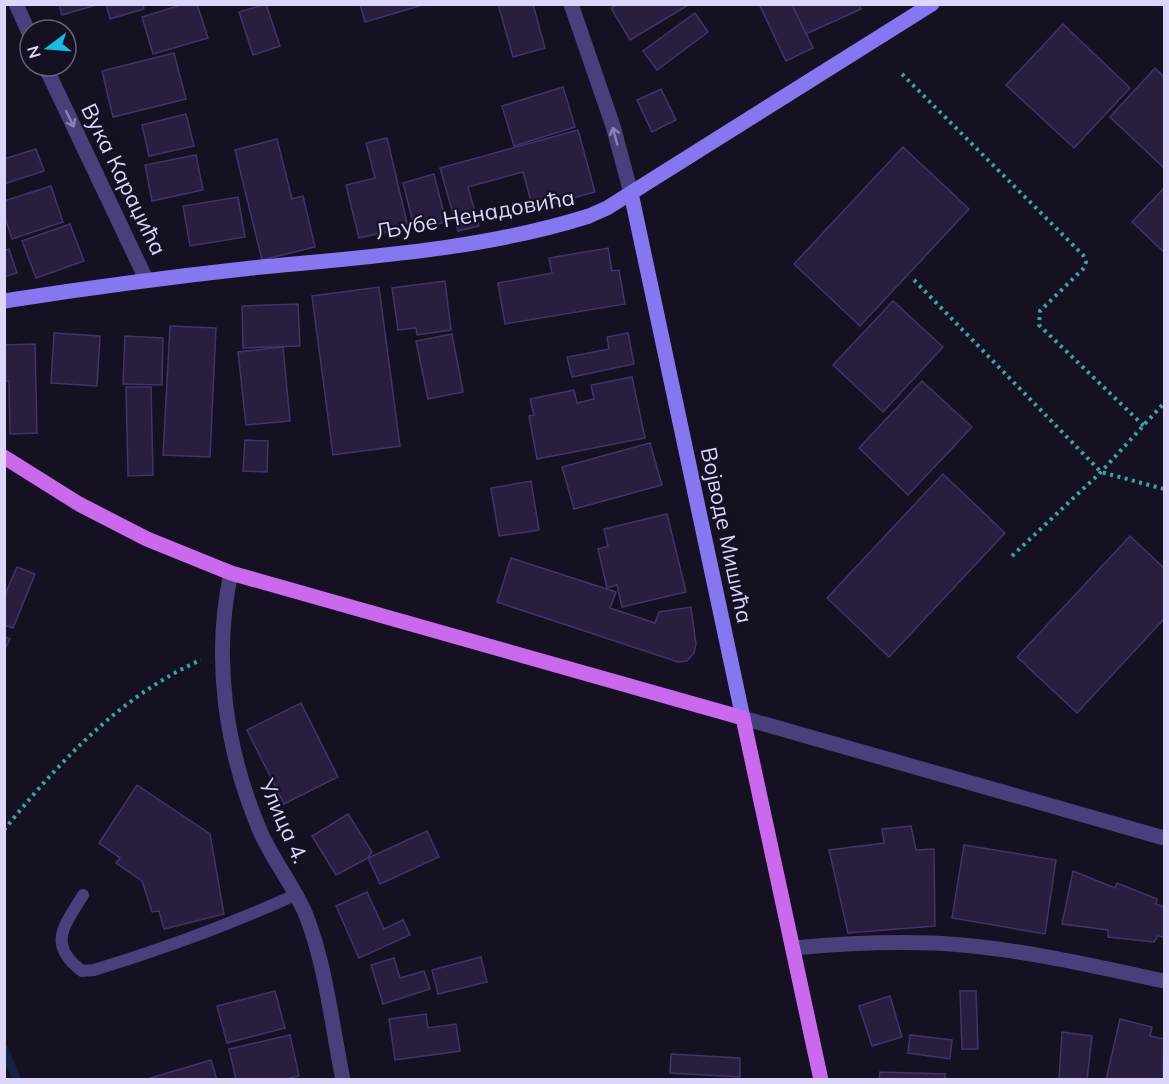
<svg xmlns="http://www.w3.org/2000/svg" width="1169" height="1084" font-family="Mulish,sans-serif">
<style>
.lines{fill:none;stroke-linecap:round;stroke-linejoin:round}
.stream{stroke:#132143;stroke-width:9}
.building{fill:#291e40;stroke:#43336a;stroke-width:1.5}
.path{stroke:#3ca4a8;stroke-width:4;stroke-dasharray:3 4.5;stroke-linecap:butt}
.lane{stroke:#49407b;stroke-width:12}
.street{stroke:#49407b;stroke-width:15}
.secondary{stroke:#8677f0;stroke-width:15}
.primary{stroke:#ca69ee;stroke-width:15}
.oneway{stroke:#8c83b4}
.labels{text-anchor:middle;stroke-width:4.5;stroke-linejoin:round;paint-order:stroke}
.street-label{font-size:22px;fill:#ddd5fa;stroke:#151022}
</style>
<rect width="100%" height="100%" fill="#151022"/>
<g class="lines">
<path class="stream" d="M4,1049L17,1080"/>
</g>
<g class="building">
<path d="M59,4H99L62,15Z"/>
<path d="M106,4H143L144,9L110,19Z"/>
<path d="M184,4H197L208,38L153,54L142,17Z"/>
<path d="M266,4L280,46L253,55L239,12Z"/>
<path d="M360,4H426L365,22Z"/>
<path d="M498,4H533L545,48L513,57Z"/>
<path d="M618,4H690L630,40L611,8Z"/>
<path d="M759,4H792L813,48L786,61Z"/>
<path d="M792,4H859L861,9L806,34Z"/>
<path d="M695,13L708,32L657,70L643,51Z"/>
<path d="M1063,24L1130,88L1074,148L1006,85Z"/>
<path d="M174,53L186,99L113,117L102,71Z"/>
<path d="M1155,68L1164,77V168L1110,117Z"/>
<path d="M563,87L575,127L514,146L502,106Z"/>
<path d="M661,89L676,120L652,132L637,100Z"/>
<path d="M186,114L194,146L149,156L142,125Z"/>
<path d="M578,130L595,192L533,209L523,172L468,187L479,226L458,231L440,168Z"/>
<path d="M387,138L408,227L359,238L346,185L375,178L366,143Z"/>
<path d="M277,139L292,199L303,196L315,247L262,260L235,150Z"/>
<path d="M903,147L969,209L860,326L794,264Z"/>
<path d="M36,149L44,171L4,184V159Z"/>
<path d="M196,155L203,190L152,201L145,165Z"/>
<path d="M434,174L446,222L415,230L403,183Z"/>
<path d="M51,186L63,222L12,239L4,214V201Z"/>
<path d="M1164,188V252L1132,222Z"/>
<path d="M238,197L245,237L190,246L183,206Z"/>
<path d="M70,224L84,261L36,278L22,241Z"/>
<path d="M608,248L612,271L619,270L625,304L505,324L498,283L552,273L549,258Z"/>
<path d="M9,249L17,273L4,277V250Z"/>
<path d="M445,281L451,330L417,335L416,328L398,330L392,288Z"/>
<path d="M379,287L400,446L333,455L312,296Z"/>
<path d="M893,301L943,347L883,412L833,365Z"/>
<path d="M298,304L300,346L243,348L242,306Z"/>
<path d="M170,326L216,328L210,457L163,455Z"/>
<path d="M54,333L100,336L97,386L51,383Z"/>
<path d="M628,333L634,364L572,377L567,357L609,349L607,337Z"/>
<path d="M452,334L463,392L428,399L416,341Z"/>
<path d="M125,336L163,338L162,385L123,384Z"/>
<path d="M35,344L37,433L10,434L9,381H4V345Z"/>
<path d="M283,347L290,421L246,425L238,352Z"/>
<path d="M632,377L645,438L537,459L529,416L534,415L530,399L574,390L577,403L594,399L591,385Z"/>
<path d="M922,381L972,427L908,495L859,448Z"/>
<path d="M126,387H151L153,475L128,476Z"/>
<path d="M245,440L268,441L267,472L243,471Z"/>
<path d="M650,443L662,485L574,509L562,467Z"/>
<path d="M943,474L1005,533L889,657L827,598Z"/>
<path d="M531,481L539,530L499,536L491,488Z"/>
<path d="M667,514L686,592L622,607L617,585L607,588L598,549L608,546L604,529Z"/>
<path d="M1130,536L1164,568V619L1077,713L1017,657Z"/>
<path d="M511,558L616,592L610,608L655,623L659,612L691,607L696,644L694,653L687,661L678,662L497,602Z"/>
<path d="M17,567L35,574L13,628L4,625V597Z"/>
<path d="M4,636L10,639L4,651Z"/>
<path d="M301,703L338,777L284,804L247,730Z"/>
<path d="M137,785L210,834L224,914L164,929L159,911L152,912L142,881L116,863L120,858L99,843Z"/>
<path d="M348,814L372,852L368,858L336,875L312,836Z"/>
<path d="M911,826L916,850L934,849L935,926L848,933L829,850L884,843L882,829Z"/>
<path d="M427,831L439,857L380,884L368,858Z"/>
<path d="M964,845L1056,860L1045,934L952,918Z"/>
<path d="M1073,871L1115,888L1117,883L1157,899L1156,904L1164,907V937L1158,936L1154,942L1108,937V930L1062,924Z"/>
<path d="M367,892L384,929L403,920L410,935L359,958L336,906Z"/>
<path d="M481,957L487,982L438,994L432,970Z"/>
<path d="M394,958L400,978L424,971L430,989L383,1004L371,965Z"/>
<path d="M275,991L285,1028L227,1043L217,1006Z"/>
<path d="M960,991H976L978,1049H962Z"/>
<path d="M890,996L902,1037L872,1046L859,1006Z"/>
<path d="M426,1014L428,1028L456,1024L460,1051L395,1060L389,1019Z"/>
<path d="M1120,1019L1152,1027L1150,1036L1164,1039L1163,1080H1106Z"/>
<path d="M1062,1032L1092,1036L1087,1080H1059Z"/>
<path d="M290,1035L299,1076L280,1080H236L229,1049Z"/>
<path d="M910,1035L952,1040L950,1059L908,1053Z"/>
<path d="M671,1054L740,1058V1077L670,1073Z"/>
<path d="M211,1060L217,1080H144Z"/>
<path d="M880,1072L945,1074V1080H879Z"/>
</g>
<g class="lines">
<g class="path">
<path d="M902,74L1083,255L1086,262L1084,268L1040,311L1039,325L1144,426"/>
<path d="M914,280L1101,472L1164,489"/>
<path d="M1012,556L1101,472L1164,403"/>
<path d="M4,830C58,763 121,695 201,660"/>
</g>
<path class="lane" d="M83,895C65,925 46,944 82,971L94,970C163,949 229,925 295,895"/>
<g class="street">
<path d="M16,4L30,35"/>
<path d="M571,4L613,126L631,193"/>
<path d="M45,66L146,279"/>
<path d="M231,573C212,659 226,751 260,831C273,861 294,886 306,915C326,966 332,1026 343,1080"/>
<path d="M743,718L1164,838"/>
<path d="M793,948C849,943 906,940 962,945C1030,951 1098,967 1164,981"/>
</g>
<g class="secondary">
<path d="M631,193L743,718"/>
<path d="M4,301C87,288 169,277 252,268C364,257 482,250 589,216L607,208L932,4"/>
</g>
<path class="primary" d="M4,457L79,504L147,539L231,573L743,718L821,1080"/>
</g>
<defs><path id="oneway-shaft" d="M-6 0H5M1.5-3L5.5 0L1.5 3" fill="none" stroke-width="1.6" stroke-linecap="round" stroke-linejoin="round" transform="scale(1.5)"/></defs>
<g class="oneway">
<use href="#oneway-shaft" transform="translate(70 119) rotate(64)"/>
<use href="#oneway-shaft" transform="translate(615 136) rotate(-105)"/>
</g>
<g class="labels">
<g class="street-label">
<text transform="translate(124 179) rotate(64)" y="8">Вука Караџића</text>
<text transform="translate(475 214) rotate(-10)" y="8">Љубе Ненадовића</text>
<text transform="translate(727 535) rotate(78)" y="8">Војводе Мишића</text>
<text transform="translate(284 821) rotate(66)" y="8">Улица 4.</text>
</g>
</g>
<rect width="1169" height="1084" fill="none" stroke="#ddd5fa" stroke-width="12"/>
<g transform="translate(48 48) rotate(254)"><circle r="28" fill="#151022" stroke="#655f78" stroke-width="1.5"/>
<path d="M0-4.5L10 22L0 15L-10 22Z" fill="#19bae3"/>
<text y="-9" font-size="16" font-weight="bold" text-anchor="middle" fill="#ddd5fa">N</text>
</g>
</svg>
